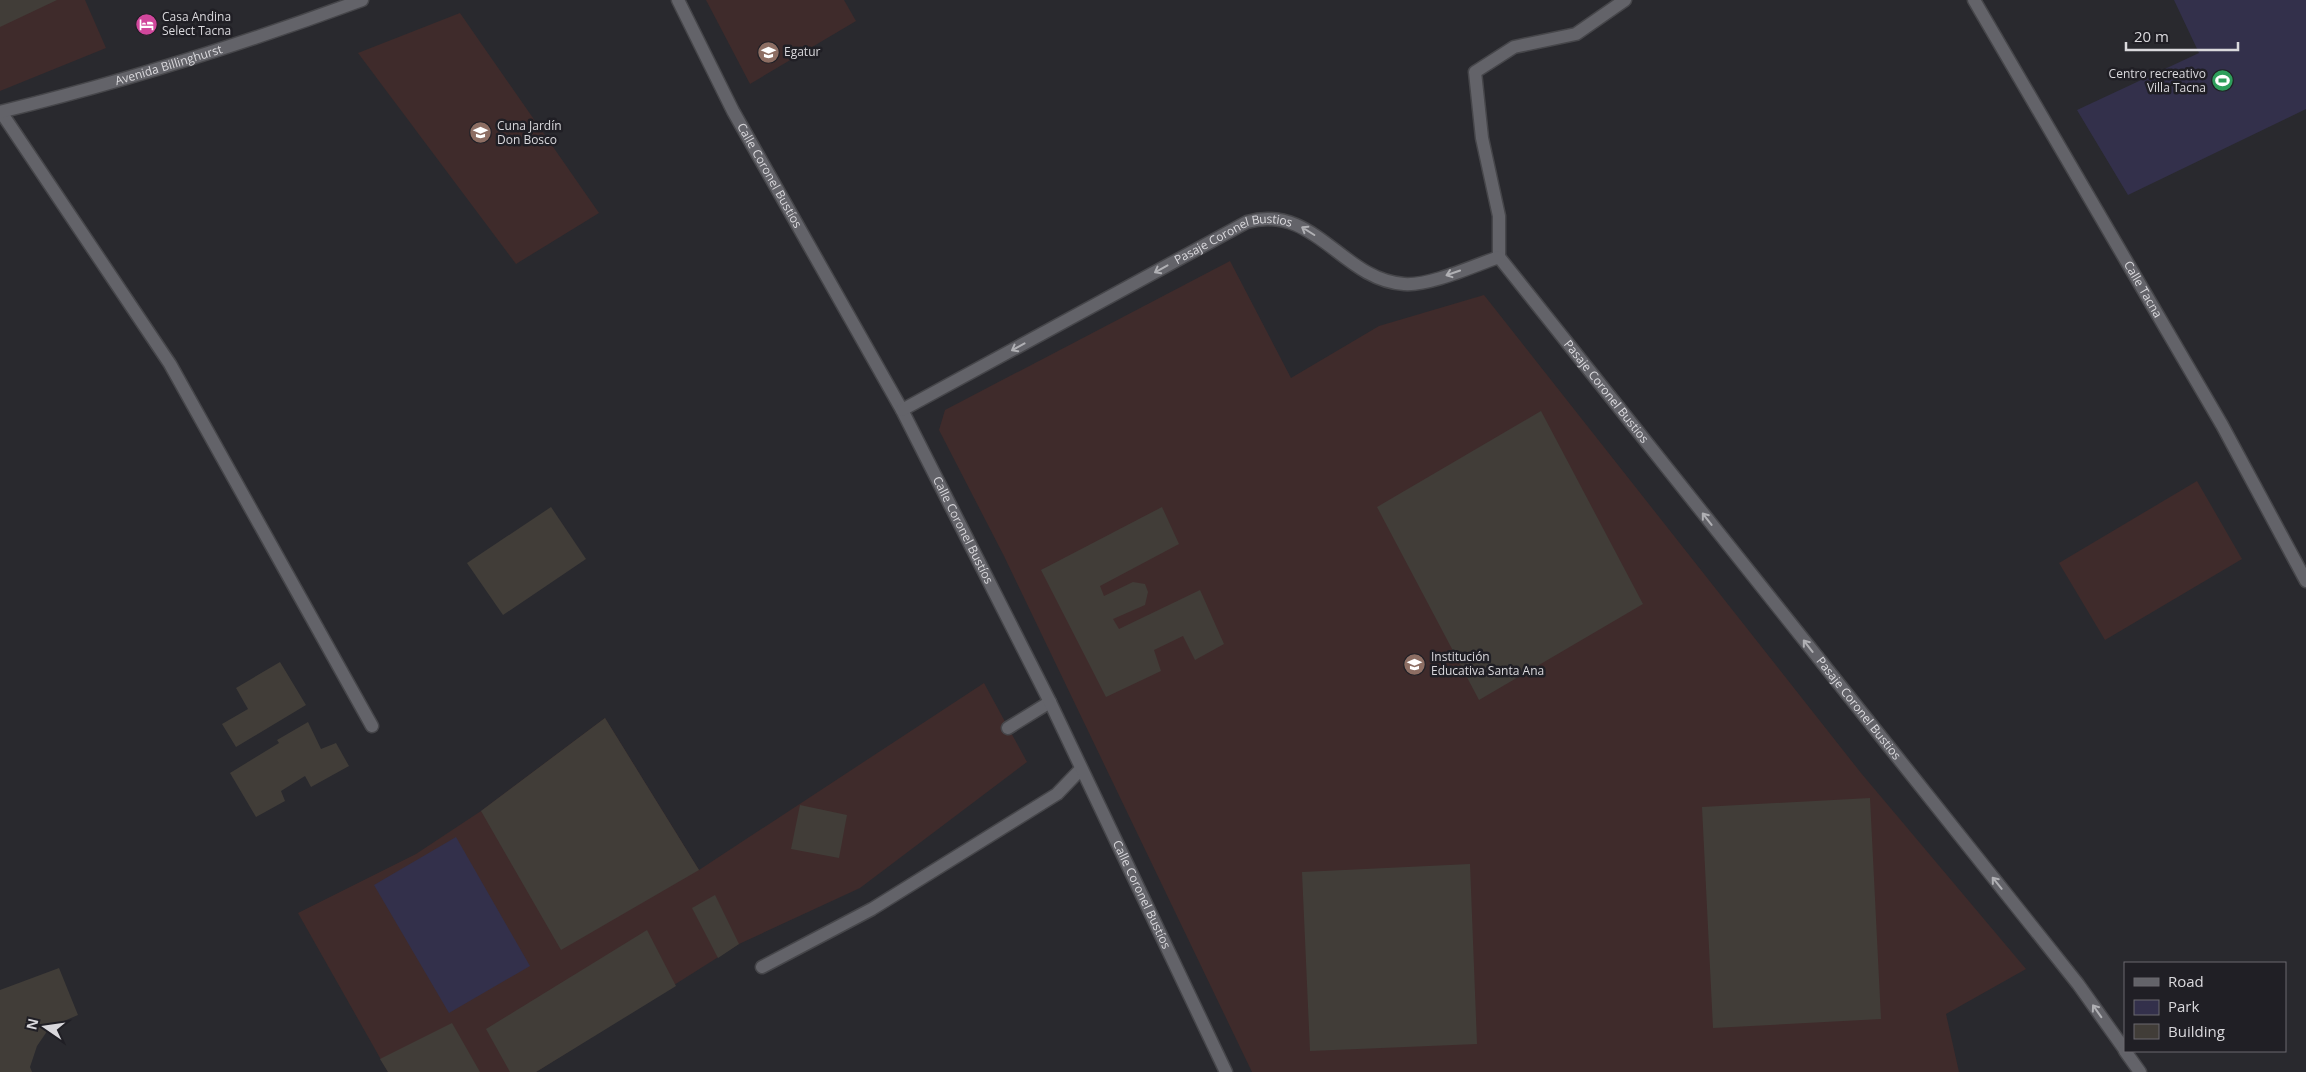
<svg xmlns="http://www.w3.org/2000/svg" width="2306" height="1072" font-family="'Open Sans',sans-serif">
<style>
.education{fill:#3f2b2b}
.green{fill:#33304b}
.building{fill:#413d38}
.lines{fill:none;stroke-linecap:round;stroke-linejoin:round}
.service-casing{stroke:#46464a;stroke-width:15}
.minor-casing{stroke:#46464a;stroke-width:15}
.tertiary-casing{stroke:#46464a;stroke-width:15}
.service{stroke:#636369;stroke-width:12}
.minor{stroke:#636369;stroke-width:12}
.tertiary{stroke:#636369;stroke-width:12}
.oneway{stroke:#b0b0b4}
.labels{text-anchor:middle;stroke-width:5;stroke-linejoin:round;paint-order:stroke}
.poi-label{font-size:12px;fill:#dad9dd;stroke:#201f25;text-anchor:start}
.street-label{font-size:12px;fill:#dad9dd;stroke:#201f25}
</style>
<rect width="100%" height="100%" fill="#29292e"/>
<g class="education">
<path d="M0,0H85L106,48L0,91Z"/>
<path d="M706,0H844L856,21L750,84Z"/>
<path d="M460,13L599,213L516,264L358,53Z"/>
<path d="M1230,261L1291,378L1379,326L1484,295L1861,773L2026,969L1946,1014L1959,1072H1252L1004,556L939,430L945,410Z"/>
<path d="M2197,481L2242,559L2105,640L2059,563Z"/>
<path d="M984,683L1027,762L860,888L739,944L536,1072H388L298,913L416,854L481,811L605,718L699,870Z"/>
</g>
<g class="green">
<path d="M2174,0H2306V109L2128,195L2077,110L2199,53Z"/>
<path d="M456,837L530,966L449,1013L374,885Z"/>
</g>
<g class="building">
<path d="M0,0H57L0,27Z"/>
<path d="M1541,411L1643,604L1479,700L1377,507Z"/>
<path d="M551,507L586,559L503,615L467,563Z"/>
<path d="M1162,507L1179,544L1100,586L1104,596L1133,582L1145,584L1148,592L1145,605L1113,619L1119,629L1200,590L1224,644L1195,660L1183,636L1154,650L1161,671L1106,697L1041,570Z"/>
<path d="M280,662L306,705L236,747L222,724L248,709L236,688Z"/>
<path d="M605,718L699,870L561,950L481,811Z"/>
<path d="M308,722L321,749L336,743L349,766L311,787L305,776L281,791L285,801L256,817L230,773L279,743L277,740Z"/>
<path d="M1870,798L1881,1019L1713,1028L1702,807Z"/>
<path d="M800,805L847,815L839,858L791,849Z"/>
<path d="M1470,864L1477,1044L1310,1051L1302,872Z"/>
<path d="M715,895L739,944L718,958L692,908Z"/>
<path d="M647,930L676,986L536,1072H510L486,1029Z"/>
<path d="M59,968L78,1015L50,1027L37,1046L30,1067L32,1072H0V990Z"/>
<path d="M452,1023L480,1072H388L380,1059Z"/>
</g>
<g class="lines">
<defs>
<g id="service">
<path d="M1,112L170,364L372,726"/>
<path d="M1499,257V216L1482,138L1475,72L1514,47L1576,34L1625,0"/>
<path d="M1008,728L1050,702"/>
<path d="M762,967L872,909L1057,794L1081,769"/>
</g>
<g id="minor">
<path id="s1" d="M678,0L733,111L902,410L1050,702L1226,1072"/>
<path id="s2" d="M1974,0L2222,425L2306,581"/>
<path id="s3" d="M902,410L1247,222C1315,203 1342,280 1404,284C1430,286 1473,266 1499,257L2078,984L2125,1050"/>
<path d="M2125,1051L2140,1072"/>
</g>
<g id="tertiary">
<path id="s4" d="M0,112C123,82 243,44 362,0"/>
</g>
</defs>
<use href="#service" class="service-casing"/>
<use href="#minor" class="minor-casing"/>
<use href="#tertiary" class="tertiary-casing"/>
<use href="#service" class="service"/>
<use href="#minor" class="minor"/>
<use href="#tertiary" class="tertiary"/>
</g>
<defs><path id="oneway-shaft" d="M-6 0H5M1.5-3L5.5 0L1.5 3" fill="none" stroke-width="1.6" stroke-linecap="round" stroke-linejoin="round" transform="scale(1.25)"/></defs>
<g class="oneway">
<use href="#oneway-shaft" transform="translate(1308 231) rotate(-148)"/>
<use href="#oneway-shaft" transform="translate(1161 269) rotate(151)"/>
<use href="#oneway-shaft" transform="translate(1453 273) rotate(161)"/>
<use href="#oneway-shaft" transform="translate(1018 347) rotate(151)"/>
<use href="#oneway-shaft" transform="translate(1707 519) rotate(-128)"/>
<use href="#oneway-shaft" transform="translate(1808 646) rotate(-128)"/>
<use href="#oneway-shaft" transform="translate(1997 883) rotate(-129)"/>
<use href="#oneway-shaft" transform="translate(2097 1011) rotate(-125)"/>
</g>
<defs>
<symbol id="hotel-disc" viewBox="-11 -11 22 22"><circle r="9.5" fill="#d1479c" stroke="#201f25"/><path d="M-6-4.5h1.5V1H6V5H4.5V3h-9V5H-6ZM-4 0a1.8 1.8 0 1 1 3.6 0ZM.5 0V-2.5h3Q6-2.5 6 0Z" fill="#fff"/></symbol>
<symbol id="university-disc" viewBox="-11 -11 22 22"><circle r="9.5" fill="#8d6e63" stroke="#201f25"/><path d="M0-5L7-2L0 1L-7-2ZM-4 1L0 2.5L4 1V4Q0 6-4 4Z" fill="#fff"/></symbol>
<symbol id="stadium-disc" viewBox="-11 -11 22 22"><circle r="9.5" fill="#2e9e5b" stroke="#201f25"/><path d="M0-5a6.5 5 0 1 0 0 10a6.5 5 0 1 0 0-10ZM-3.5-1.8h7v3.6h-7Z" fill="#fff"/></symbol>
<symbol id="school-disc" viewBox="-11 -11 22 22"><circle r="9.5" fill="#8d6e63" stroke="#201f25"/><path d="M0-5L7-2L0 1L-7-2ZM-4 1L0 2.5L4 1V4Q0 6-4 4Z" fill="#fff"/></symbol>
</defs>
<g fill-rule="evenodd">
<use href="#hotel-disc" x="134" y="12" width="25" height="25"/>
<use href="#university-disc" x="756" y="40" width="25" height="25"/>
<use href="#stadium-disc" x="2210" y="68" width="25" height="25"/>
<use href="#school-disc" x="468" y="120" width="25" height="25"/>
<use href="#school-disc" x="1402" y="652" width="25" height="25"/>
</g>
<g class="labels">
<g class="poi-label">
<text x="162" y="21">Casa Andina<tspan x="162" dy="14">Select Tacna</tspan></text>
<text x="784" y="56">Egatur</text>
<text x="2206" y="78" text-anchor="end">Centro recreativo<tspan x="2206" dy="14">Villa Tacna</tspan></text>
<text x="497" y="130">Cuna Jardín<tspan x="497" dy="14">Don Bosco</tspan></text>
<text x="1431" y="661">Institución<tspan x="1431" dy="14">Educativa Santa Ana</tspan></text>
</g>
<g class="street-label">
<text dy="4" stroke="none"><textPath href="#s4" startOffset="175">Avenida Billinghurst</textPath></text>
<text dy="4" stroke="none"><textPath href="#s1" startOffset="198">Calle Coronel Bustíos</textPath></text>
<text dy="4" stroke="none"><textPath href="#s3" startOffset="375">Pasaje Coronel Bustios</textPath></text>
<text dy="4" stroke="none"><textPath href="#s2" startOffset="335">Calle Tacna</textPath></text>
<text dy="4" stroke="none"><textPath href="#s3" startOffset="839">Pasaje Coronel Bustios</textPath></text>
<text dy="4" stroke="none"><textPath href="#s1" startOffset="602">Calle Coronel Bustíos</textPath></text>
<text dy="4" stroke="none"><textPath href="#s3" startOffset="1244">Pasaje Coronel Bustios</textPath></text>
<text dy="4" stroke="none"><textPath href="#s1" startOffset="1008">Calle Coronel Bustíos</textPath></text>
</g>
</g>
<rect x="2124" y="962" width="162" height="90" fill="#201f25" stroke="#6a696f"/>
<rect x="2134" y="978" width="25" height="8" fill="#636369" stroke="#6a696f"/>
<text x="2168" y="987" font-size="15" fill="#dad9dd">Road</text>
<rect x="2134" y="1000" width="25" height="15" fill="#33304b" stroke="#6a696f"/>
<text x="2168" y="1012" font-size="15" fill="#dad9dd">Park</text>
<rect x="2134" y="1024" width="25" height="15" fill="#413d38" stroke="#6a696f"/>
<text x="2168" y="1037" font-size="15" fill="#dad9dd">Building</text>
<g transform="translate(45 1027) rotate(283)" stroke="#201f25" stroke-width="4" paint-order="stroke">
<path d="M0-4L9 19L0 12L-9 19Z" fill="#dad9dd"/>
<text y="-8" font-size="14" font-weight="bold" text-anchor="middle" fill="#dad9dd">N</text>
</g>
<path d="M2126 42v8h112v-8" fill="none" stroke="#dad9dd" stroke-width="2.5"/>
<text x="2134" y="42" font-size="15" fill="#dad9dd" stroke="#201f25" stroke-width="4" paint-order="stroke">20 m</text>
</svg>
